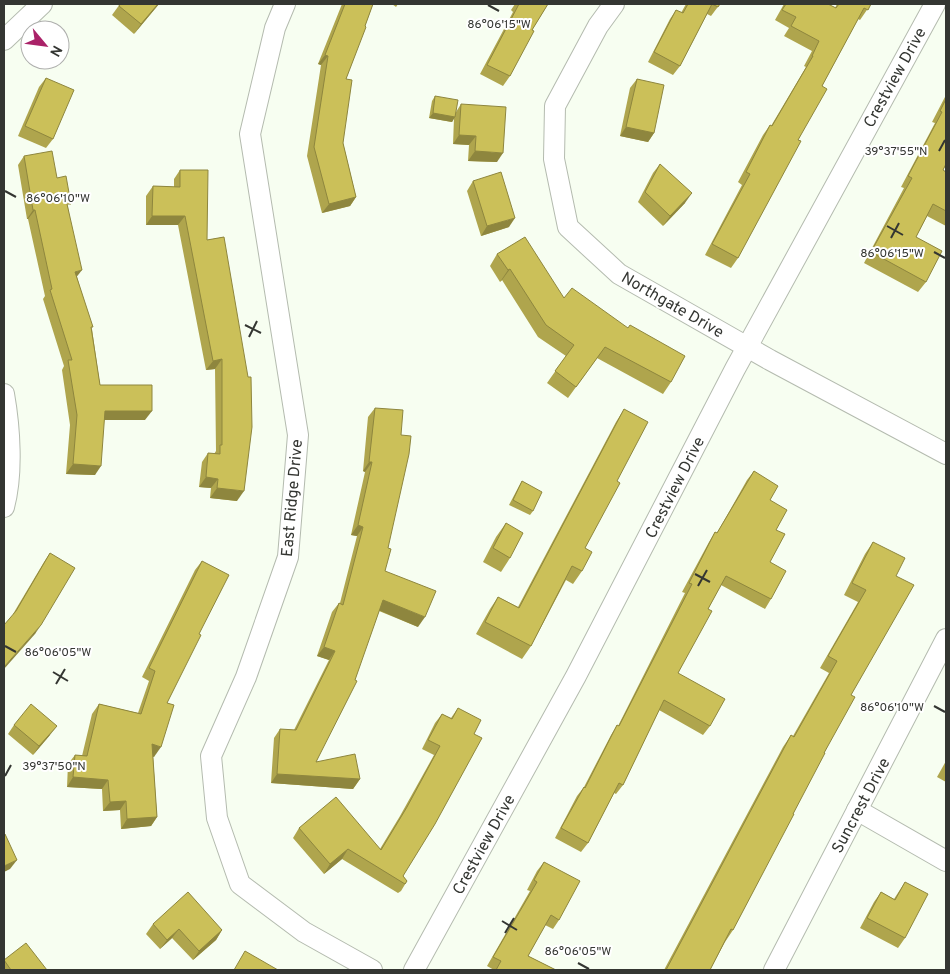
<svg xmlns="http://www.w3.org/2000/svg" width="950" height="974" font-family="Overpass,sans-serif">
<style>
.lines{fill:none;stroke-linecap:round;stroke-linejoin:round}
.minor-casing{stroke:#b4bbaf;stroke-width:22}
.minor{stroke:#fff;stroke-width:20}
.wall{fill:#afa54d}
.shaded-wall{fill:#8e863e}
.building{fill:#cbc059;stroke:#8e863e}
.ticks{fill:none;stroke:#343632;stroke-width:2}
.labels{text-anchor:middle;stroke-width:4;stroke-linejoin:round;paint-order:stroke}
.street-label{font-size:16px;fill:#343632;stroke:#fff}
.ticks-label{font-size:12px;text-anchor:middle;fill:#343632;stroke:#fff;stroke-width:4;stroke-linejoin:round;paint-order:stroke}
</style>
<rect width="100%" height="100%" fill="#f7fef1"/>
<g class="lines">
<defs>
<g id="minor">
<path d="M285,4L275,28L250,134L298,435L288,557L246,677L211,756L217,818L240,884L304,932L372,970"/>
<path d="M614,4L598,26L555,106L554,159L568,227L619,274L770,360L946,454"/>
<path d="M4,40L42,4"/>
<path d="M4,394C10,428 13,474 4,507"/>
<path d="M857,810L946,861"/>
<path d="M414,970L576,676L735,369L935,4"/>
<path d="M774,970L946,639"/>
</g>
</defs>
<use href="#minor" class="minor-casing"/>
<use href="#minor" class="minor"/>
</g>
<g class="wall">
<path d="M120,4H159L134,34L112,15Z"/>
<path d="M342,4H373L346,79L343,143L356,197L350,206L322,213L307,156L321,65L318,64Z"/>
<path d="M392,4H398L396,7Z"/>
<path d="M515,4H548L532,30L510,76L503,86L480,74L513,12L511,10Z"/>
<path d="M686,4H720L711,16L707,14L680,66L673,75L648,62L670,19L676,10L681,13Z"/>
<path d="M784,4H828L835,8L837,4H871L860,20L858,19L822,86L798,140L738,258L731,268L705,255L742,185L738,182L763,135L770,125L771,126L806,67L804,66L812,51L784,36L789,28L775,20Z"/>
<path d="M46,78L53,139L46,148L18,136L39,87Z"/>
<path d="M637,79L654,133L648,142L620,136L630,88Z"/>
<path d="M946,95V164L943,170L946,172V226L927,216L916,237L926,282L918,292L864,263L904,188L901,187L935,123L932,122Z"/>
<path d="M435,96L456,112L461,104L497,162L468,161L469,145L453,144L454,118L452,122L429,118L432,101Z"/>
<path d="M24,156L57,178L68,207L77,277L92,329L100,385L145,420H104L95,475L66,474L70,425L62,370L64,366L43,299L45,296L28,219H27L18,165Z"/>
<path d="M660,164L685,203L663,226L638,202L653,173Z"/>
<path d="M180,170L207,240L224,237L237,501L210,498L211,488L199,487L202,462L208,453L214,454L216,451L215,369L206,370L178,225H146V196L153,186L174,187V179Z"/>
<path d="M473,181L509,227L481,236L467,191Z"/>
<path d="M497,254L564,298L671,382L663,394L597,358L568,398L547,383L566,356L538,337L502,280L500,282L490,266Z"/>
<path d="M375,408L388,548L385,571L418,627L379,611L316,762L360,779L353,789L271,783L274,738L280,729L294,730L329,660L317,656L332,612L339,603H340L357,536L351,535L365,472L363,471L368,417Z"/>
<path d="M624,409L617,481L585,548L582,571L573,584L566,580L531,646L522,659L476,634L490,609L498,597L518,607L616,422Z"/>
<path d="M754,471L770,500L776,530L770,562L771,599L765,609L721,585L708,609L678,673L710,726L703,735L659,710L623,785L616,794L614,793L588,843L581,852L555,838L577,796L584,787L611,735L617,725L618,726L685,593L682,592L709,542L715,532L717,533L747,480Z"/>
<path d="M522,481L533,511L530,515L509,505L519,486Z"/>
<path d="M506,523L510,558L501,572L483,562L496,537Z"/>
<path d="M873,542L896,576L851,695L824,753L733,930L725,942L710,970H664L783,747L791,735L793,736L829,673L820,668L858,602L844,595L865,554Z"/>
<path d="M50,553L35,634L13,614L44,562Z"/>
<path d="M202,561L199,634L167,703L154,757L153,756L157,817L151,826L121,829L120,810L103,811L102,789L67,787L68,764L75,755L82,756L92,714L99,704L138,713L149,681L142,677L195,570Z"/>
<path d="M458,708L403,876L407,881L401,891L398,893L342,859L324,874L293,838L299,828L380,849L400,816L434,755L422,749L435,723L442,714L451,718Z"/>
<path d="M14,725L50,735L33,755L8,734Z"/>
<path d="M946,761V782L937,777Z"/>
<path d="M544,862L559,920L553,929L545,925L528,956L556,970H494L487,966L530,891L527,890L537,871Z"/>
<path d="M905,882V938L898,948L860,928L874,902L881,892L894,899Z"/>
<path d="M153,924L222,930L216,940L193,960L172,938L160,949L146,934Z"/>
<path d="M4,960L47,970H4Z"/>
</g>
<g class="shaded-wall">
<path d="M158,4H159L134,34L141,24Z"/>
<path d="M325,55L328,56L321,65L318,64Z"/>
<path d="M433,113L455,117L452,122L429,118Z"/>
<path d="M626,127L654,133L648,142L620,136Z"/>
<path d="M459,135L476,136L469,145L453,144Z"/>
<path d="M475,151L503,153L497,162L468,161Z"/>
<path d="M692,193L685,203L663,226L670,216Z"/>
<path d="M356,197L350,206L322,213L329,204Z"/>
<path d="M33,210H35L28,219H27Z"/>
<path d="M152,216H185L178,225H146Z"/>
<path d="M515,218L509,227L481,236L487,226Z"/>
<path d="M510,269L502,280L500,282L508,270Z"/>
<path d="M82,270L75,279V272Z"/>
<path d="M222,359L215,369L206,370L213,361Z"/>
<path d="M105,411H152L145,420H99Z"/>
<path d="M369,462H372L365,472L363,471Z"/>
<path d="M73,464L101,466L95,475L66,474Z"/>
<path d="M206,477L218,479L211,488L199,487Z"/>
<path d="M217,488L244,491L237,501L210,498Z"/>
<path d="M358,525L363,527L357,536L351,535Z"/>
<path d="M383,600L425,617L418,627L376,609Z"/>
<path d="M41,625L35,634L4,669V667Z"/>
<path d="M324,647L335,651L329,660L317,656Z"/>
<path d="M57,726L50,735L33,755L39,746Z"/>
<path d="M152,744L161,747L154,757L145,754Z"/>
<path d="M277,774L360,779L353,789L271,783Z"/>
<path d="M73,777L108,780L102,789L67,787Z"/>
<path d="M126,801L120,810L103,811L110,802Z"/>
<path d="M157,817L151,826L121,829L127,819Z"/>
<path d="M348,849L342,859L324,874L330,864Z"/>
<path d="M17,860L10,869L4,872V866Z"/>
<path d="M179,929L172,938L160,949L167,940Z"/>
<path d="M222,930L216,940L193,960L199,951Z"/>
</g>
<g class="building">
<path d="M120,4H158L141,24L119,6Z"/>
<path d="M345,4H373L365,26L366,27L346,79L352,80L343,143L356,197L329,204L314,147L328,56L325,55Z"/>
<path d="M519,4H548L532,30L534,31L510,76L487,65Z"/>
<path d="M688,4H720L718,7L712,4L680,66L654,52L676,10L683,13Z"/>
<path d="M786,4H828L836,8L839,4H871L868,10L864,8L822,86L827,89L798,140L801,141L738,258L712,244L750,174L746,172L770,125L772,126L813,56H812L819,41L791,26L796,17L782,10Z"/>
<path d="M46,78L74,90L53,139L25,126Z"/>
<path d="M637,79L664,85L654,133L626,127Z"/>
<path d="M435,96L458,100L455,117L433,113Z"/>
<path d="M946,99V164L943,170L946,172V211L933,204L916,237L942,251L926,282L871,252L912,178L908,176L942,112L940,111Z"/>
<path d="M461,104L506,107L503,153L475,151L476,136L459,135Z"/>
<path d="M52,151L57,178L66,176L71,204H67L82,270L75,272L93,327H91L100,385H152V411H105L101,466L73,464L77,415L68,360H72L50,290L52,289L35,210H33L24,156Z"/>
<path d="M660,164L692,193L670,216L645,192Z"/>
<path d="M180,170H208L207,240L224,237L248,377H251L252,427L244,491L217,488L218,479L206,477L208,453L220,454V445H222V359L213,361L185,216H152L153,186L180,187Z"/>
<path d="M501,172L515,218L487,226L473,181Z"/>
<path d="M525,237L564,298L572,288L628,328L630,325L685,356L671,382L605,347L576,387L555,371L574,345L546,325L510,269L508,270L497,254Z"/>
<path d="M375,408L403,410L401,435L411,436L409,454L388,548L391,549L385,571L436,591L425,617L383,600L355,680L357,681L316,762L355,754L360,779L277,774L280,729L296,730L335,651L324,647L339,603L343,605L363,527L358,525L372,462H369Z"/>
<path d="M624,409L648,422L617,481L620,483L585,548L592,552L582,571L572,566L531,646L485,622L498,597L519,608Z"/>
<path d="M754,471L778,486L770,500L787,510L776,530L785,534L770,562L786,571L771,599L726,576L708,609L712,611L678,673L725,699L710,726L664,700L623,785L619,783L588,843L561,828L584,787L585,788L617,725L619,726L692,584L689,583L715,532L717,533Z"/>
<path d="M522,481L542,492L533,511L513,500Z"/>
<path d="M506,523L523,533L510,558L493,548Z"/>
<path d="M873,542L905,558L896,576L914,585L851,695L855,697L824,753H825L793,814H794L733,930L731,929L710,970H666L791,735L794,737L837,661L828,656L866,590L852,583Z"/>
<path d="M50,553L75,568L41,625L4,667V625L16,611Z"/>
<path d="M202,561L229,575L199,634L201,635L167,703L174,705L161,747L152,744L157,817L127,819L126,801L110,802L108,780L73,777L75,755L87,756L99,704L141,714L155,671L149,668Z"/>
<path d="M31,704L57,726L39,746L14,725Z"/>
<path d="M458,708L481,720L474,734L482,738L435,824L403,876L407,881L405,884L348,849L330,864L299,828L336,797L381,850L407,807L440,746L428,740L442,714L452,719Z"/>
<path d="M4,834H5L17,860L4,866Z"/>
<path d="M544,862L580,881L559,920L551,915L528,956L556,970H496L501,961L493,957L537,882L534,880Z"/>
<path d="M905,882L928,894L905,938L867,918L881,892L895,900Z"/>
<path d="M188,892L222,930L199,951L179,929L167,940L153,924Z"/>
<path d="M26,943L47,970H11L4,960Z"/>
<path d="M245,951L278,970H234Z"/>
</g>
<path class="ticks" d="M488,5L499,11M939,151L945,140M5,191L16,197M887,226L903,235M891,238L899,223M934,252L945,258M245,325L261,333M249,337L257,321M695,574L710,582M698,586L707,570M5,646L16,652M53,672L68,681M56,684L65,669M934,706L945,712M5,776L11,765M502,921L517,930M505,933L514,918M578,963L589,969"/>
<g class="labels">
<g class="street-label">
<text transform="translate(894 77) rotate(-61)" y="6">Crestview Drive</text>
<text transform="translate(673 304) rotate(30)" y="6">Northgate Drive</text>
<text transform="translate(674 487) rotate(-63)" y="6">Crestview Drive</text>
<text transform="translate(291 498) rotate(-85)" y="6">East Ridge Drive</text>
<text transform="translate(860 805) rotate(-62)" y="6">Suncrest Drive</text>
<text transform="translate(483 844) rotate(-61)" y="6">Crestview Drive</text>
</g>
</g>
<g class="ticks-label">
<text x="499" y="28">86°06'15"W</text>
<text x="896" y="155">39°37'55"N</text>
<text x="58" y="202">86°06'10"W</text>
<text x="892" y="257">86°06'15"W</text>
<text x="58" y="656">86°06'05"W</text>
<text x="892" y="711">86°06'10"W</text>
<text x="54" y="770">39°37'50"N</text>
<text x="578" y="955">86°06'05"W</text>
</g>
<rect width="950" height="974" fill="none" stroke="#343632" stroke-width="10"/>
<g transform="translate(45 45) rotate(119)"><circle r="24" fill="#ffffff" stroke="#aeafad"/>
<path d="M0-4L9 19L0 12L-9 19Z" fill="#aa2268"/>
<text y="-8" font-size="14" font-weight="bold" text-anchor="middle" fill="#343632">N</text>
</g>
</svg>
